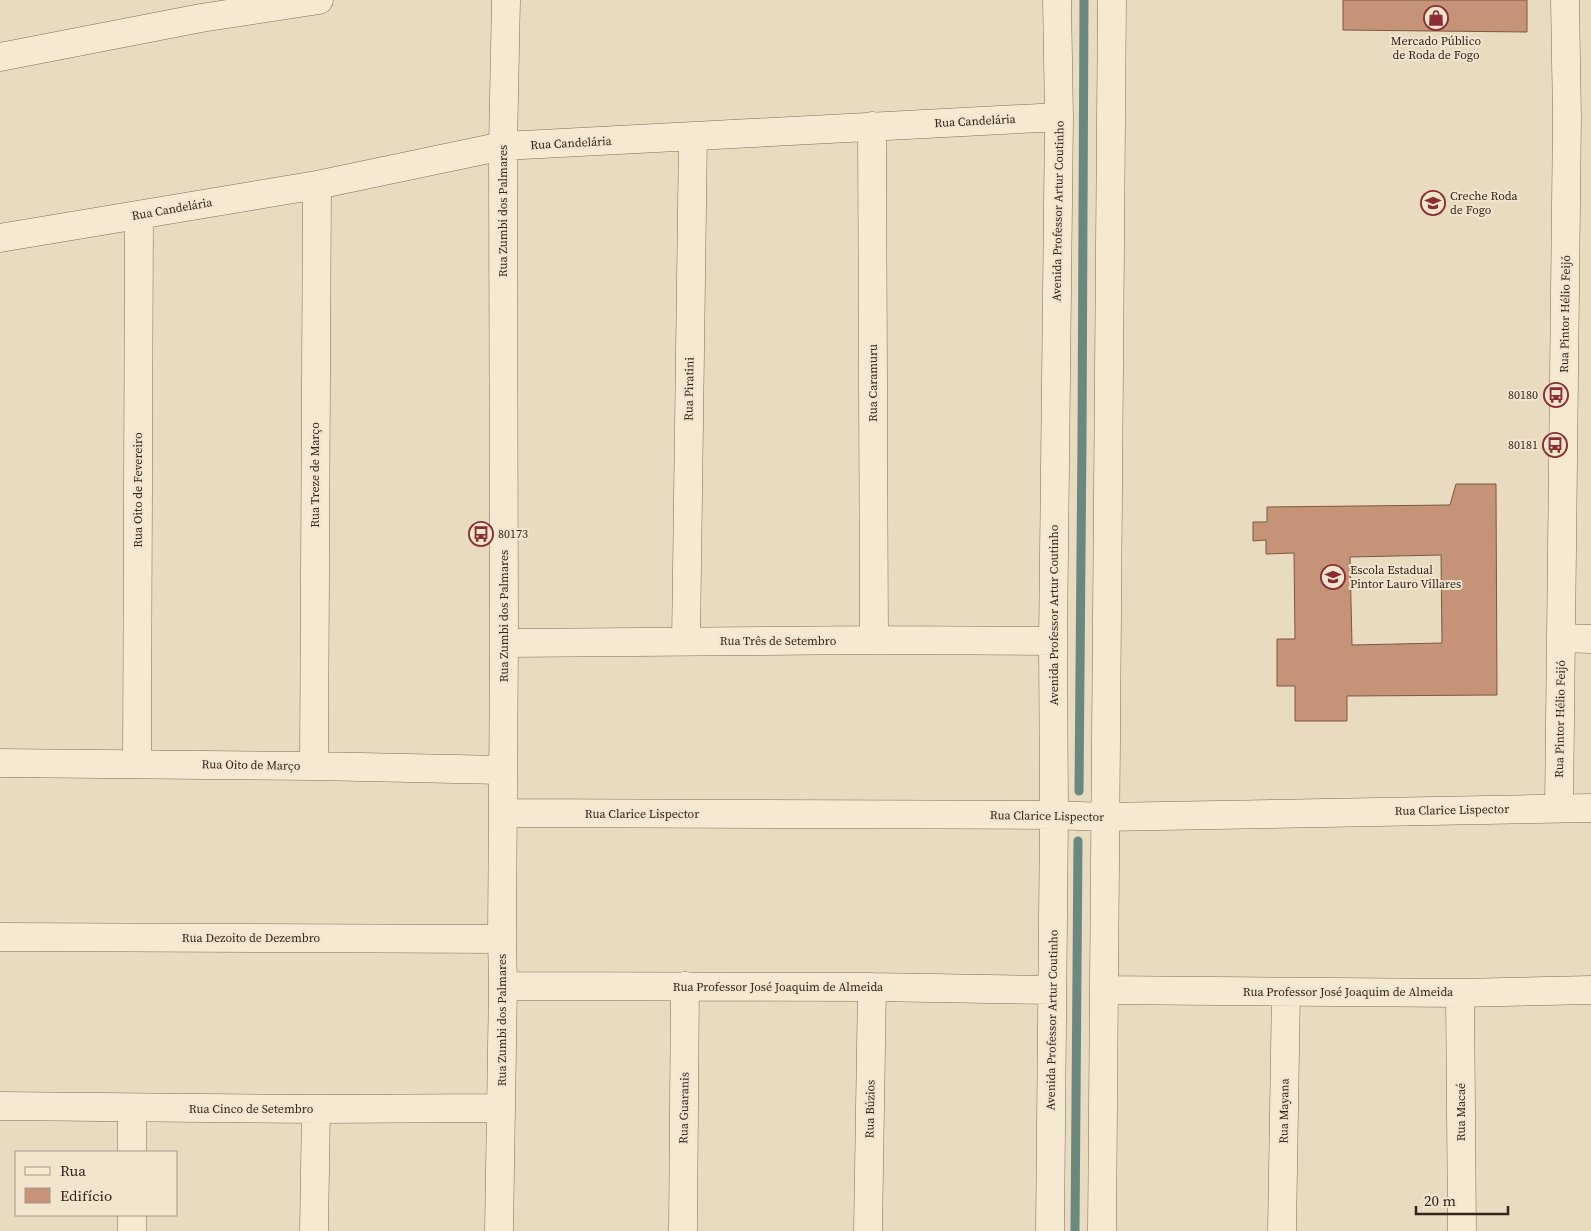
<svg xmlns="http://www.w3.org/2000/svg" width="1591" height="1231" viewBox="0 0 1591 1231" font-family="'Source Serif 4',serif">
<rect width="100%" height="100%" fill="#e9dbbf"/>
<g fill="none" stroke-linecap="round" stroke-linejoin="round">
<!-- stream -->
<path stroke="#6a887f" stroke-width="9" d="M1079,791L1082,438L1084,0
M1075,1231L1078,841"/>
</g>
<!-- building -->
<path fill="#c59478" stroke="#7e5641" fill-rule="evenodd" d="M1343,0H1527V32L1343,30Z
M1456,484H1496L1497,695L1347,696V721H1295V686H1277V639H1295L1294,553L1266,554V540L1253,541V522H1267V507L1450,505ZM1441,555L1442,643L1352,645L1350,557Z"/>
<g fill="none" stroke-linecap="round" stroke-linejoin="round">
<defs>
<path id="minor" d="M872,126L874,640
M0,238L317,185L503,146L1059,117
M1561,638L1591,639
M686,641L693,136
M504,643L874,640L1053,641
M0,763L314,766L502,770
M137,764L139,215
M314,766L317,185
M1559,808L1567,118L1565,0
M503,813L1054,815L1105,817L1591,808
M0,937L502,939
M503,986L872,987L1052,990
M1104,990L1460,993L1591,990
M1460,993L1462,1231
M0,1106L316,1109L501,1108
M132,1152V1108
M132,1231V1215
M314,1231L316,1109
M499,1231L503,986L502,939L504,643L503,146L506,0
M683,1231L685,986
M868,1231L872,987
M1050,1231L1054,815L1053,641L1059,117L1057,0
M1102,1231L1112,0
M1282,1231L1286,992"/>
<path id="tertiary" d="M0,57L201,18L319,0"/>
</defs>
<!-- minor casing -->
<use href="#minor" stroke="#816c59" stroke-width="29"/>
<!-- tertiary casing -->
<use href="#tertiary" stroke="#816c59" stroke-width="29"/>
<!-- minor -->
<use href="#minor" stroke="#f5e9d2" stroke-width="28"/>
<!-- tertiary -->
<use href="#tertiary" stroke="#f5e9d2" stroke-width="28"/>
</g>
<!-- icons -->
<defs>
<symbol id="shop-ring" viewBox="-11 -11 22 22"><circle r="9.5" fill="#f2e5ce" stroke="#8a2e34" stroke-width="1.5"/><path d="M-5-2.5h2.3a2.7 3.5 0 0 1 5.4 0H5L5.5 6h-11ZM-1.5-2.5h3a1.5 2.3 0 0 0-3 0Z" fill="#8a2e34"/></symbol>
<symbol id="school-ring" viewBox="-11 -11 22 22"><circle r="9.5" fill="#f2e5ce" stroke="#8a2e34" stroke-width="1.5"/><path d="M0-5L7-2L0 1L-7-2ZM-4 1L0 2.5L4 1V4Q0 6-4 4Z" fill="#8a2e34"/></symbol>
<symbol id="bus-ring" viewBox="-11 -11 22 22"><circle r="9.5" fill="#f2e5ce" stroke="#8a2e34" stroke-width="1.5"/><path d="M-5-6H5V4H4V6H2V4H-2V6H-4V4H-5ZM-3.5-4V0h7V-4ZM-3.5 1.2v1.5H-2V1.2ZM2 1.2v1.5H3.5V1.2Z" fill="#8a2e34"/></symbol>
</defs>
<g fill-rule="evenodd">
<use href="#shop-ring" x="1422" y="4" width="28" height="28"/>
<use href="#school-ring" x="1419" y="189" width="28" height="28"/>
<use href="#bus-ring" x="1542" y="381" width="28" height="28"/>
<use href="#bus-ring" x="1541" y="431" width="28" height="28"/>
<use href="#bus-ring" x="467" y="520" width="28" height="28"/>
<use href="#school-ring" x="1319" y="563" width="28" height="28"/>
</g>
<g text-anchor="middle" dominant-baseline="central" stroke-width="4" stroke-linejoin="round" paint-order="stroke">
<!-- poi labels -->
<g font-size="12" fill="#31251c" stroke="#f2e5ce" text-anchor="start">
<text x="1436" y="41" text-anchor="middle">Mercado Público<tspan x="1436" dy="14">de Roda de Fogo</tspan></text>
<text x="1450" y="196">Creche Roda<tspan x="1450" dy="14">de Fogo</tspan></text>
<text x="1538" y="395" text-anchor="end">80180</text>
<text x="1538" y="445" text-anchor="end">80181</text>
<text x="498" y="534">80173</text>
<text x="1350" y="570">Escola Estadual<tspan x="1350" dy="14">Pintor Lauro Villares</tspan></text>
</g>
<!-- street labels -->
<g font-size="12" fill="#31251c" stroke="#f2e5ce">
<text transform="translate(975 121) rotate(-3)">Rua Candelária</text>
<text transform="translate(571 143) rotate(-3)">Rua Candelária</text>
<text transform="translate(172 209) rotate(-10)">Rua Candelária</text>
<text transform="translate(503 211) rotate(-90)">Rua Zumbi dos Palmares</text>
<text transform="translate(1058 211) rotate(-89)">Avenida Professor Artur Coutinho</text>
<text transform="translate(1565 314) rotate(-89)">Rua Pintor Hélio Feijó</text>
<text transform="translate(873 383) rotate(-90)">Rua Caramuru</text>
<text transform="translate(689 389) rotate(-89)">Rua Piratini</text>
<text transform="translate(315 475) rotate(-90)">Rua Treze de Março</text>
<text transform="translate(138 490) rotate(-90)">Rua Oito de Fevereiro</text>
<text transform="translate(1054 615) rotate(-90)">Avenida Professor Artur Coutinho</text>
<text transform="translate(504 616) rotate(-90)">Rua Zumbi dos Palmares</text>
<text x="778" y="641">Rua Três de Setembro</text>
<text transform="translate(1560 719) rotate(-89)">Rua Pintor Hélio Feijó</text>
<text transform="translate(251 765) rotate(1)">Rua Oito de Março</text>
<text transform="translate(1452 810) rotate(-1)">Rua Clarice Lispector</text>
<text x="642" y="814">Rua Clarice Lispector</text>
<text transform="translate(1047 816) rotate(1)">Rua Clarice Lispector</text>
<text x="251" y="938">Rua Dezoito de Dezembro</text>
<text x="778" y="987">Rua Professor José Joaquim de Almeida</text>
<text x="1348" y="992">Rua Professor José Joaquim de Almeida</text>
<text transform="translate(502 1020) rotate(-90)">Rua Zumbi dos Palmares</text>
<text transform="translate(1052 1020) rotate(-89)">Avenida Professor Artur Coutinho</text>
<text transform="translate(684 1108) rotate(-89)">Rua Guaranis</text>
<text x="251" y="1109">Rua Cinco de Setembro</text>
<text transform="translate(870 1109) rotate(-89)">Rua Búzios</text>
<text transform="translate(1284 1111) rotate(-89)">Rua Mayana</text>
<text transform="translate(1461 1112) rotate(-90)">Rua Macaé</text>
</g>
</g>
<!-- legend -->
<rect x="15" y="1151" width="162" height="65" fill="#f2e5ce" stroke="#a59887"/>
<rect x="25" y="1167" width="25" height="8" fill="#f5e9d2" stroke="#a59887"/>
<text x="60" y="1176" font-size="15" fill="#31251c">Rua</text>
<rect x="25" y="1188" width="25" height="15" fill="#c59478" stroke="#a59887"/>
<text x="60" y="1201" font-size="15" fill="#31251c">Edifício</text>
<!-- scale -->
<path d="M1416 1206v8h92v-8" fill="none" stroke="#31251c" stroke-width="2.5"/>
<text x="1424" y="1206" font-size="15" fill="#31251c" stroke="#f2e5ce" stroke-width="4" paint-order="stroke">20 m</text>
</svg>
